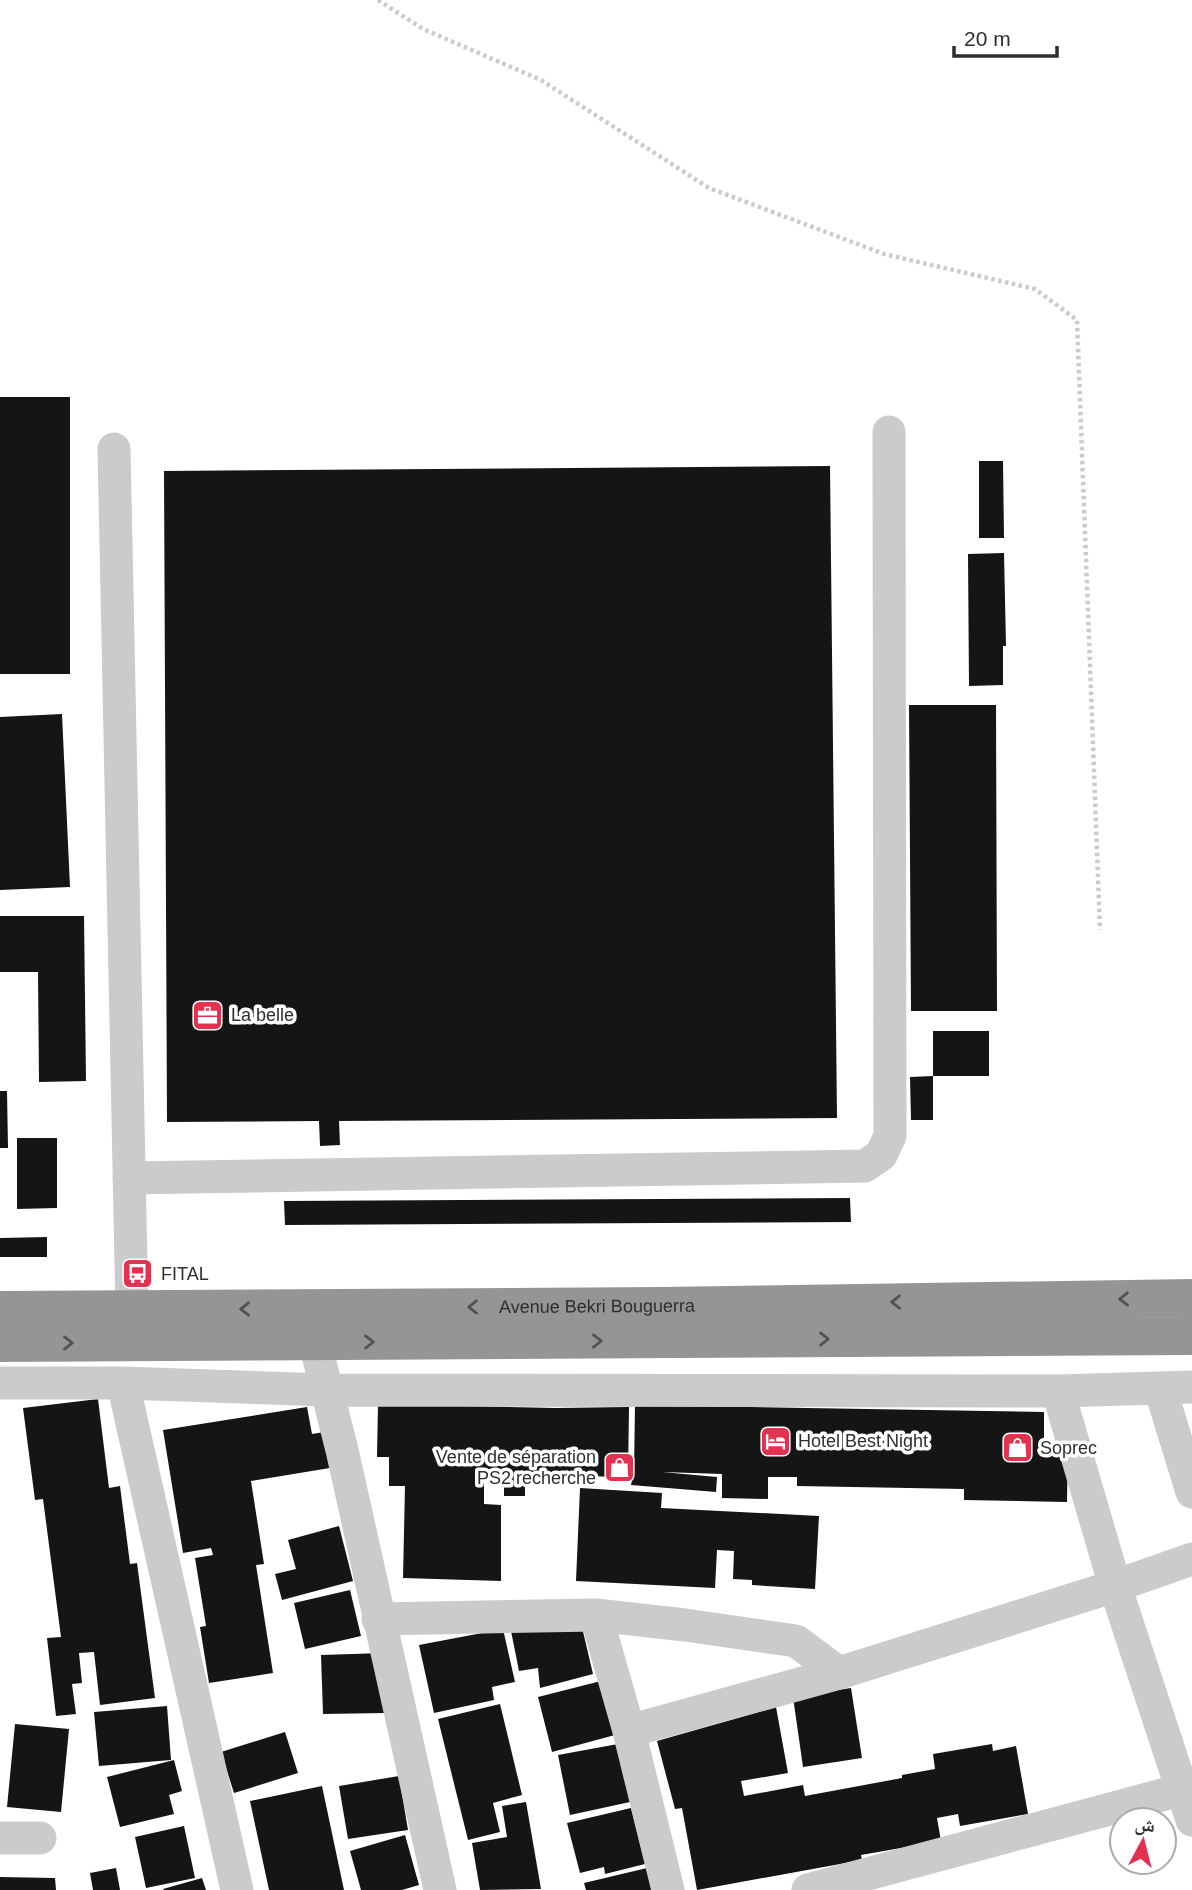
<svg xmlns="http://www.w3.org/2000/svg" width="1192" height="1890" viewBox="0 0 1192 1890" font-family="Arial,'Noto Naskh Arabic',sans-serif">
<rect width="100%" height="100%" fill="#fff"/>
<!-- building -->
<path fill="#151515" d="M0,397H70V674H0Z
M979,461H1003L1004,538H979Z
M830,466L837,1118L339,1121L340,1145L320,1146L319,1121L167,1122L164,471Z
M1004,553L1006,646H1003V685L969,686L968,554Z
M909,705H996L997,1011H911Z
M62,714L70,887L0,890V717Z
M0,916H84L86,1081L39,1082L38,972H0Z
M933,1031H989V1076H933Z
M933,1076V1120H911L910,1077Z
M0,1091H7L8,1148H0Z
M17,1138H57V1208L17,1209Z
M850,1198L851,1222L285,1225L284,1201Z
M47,1237V1257H0V1238Z
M98,1399L109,1488L120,1486L130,1564L137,1563L155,1698L100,1705L94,1652L79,1653L82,1683L72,1684L76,1714L56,1716L47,1638L61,1637L43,1499L35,1500L23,1408Z
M378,1404L556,1408L629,1407L628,1477L525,1475V1496H504V1476L518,1475L484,1474V1504L501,1505V1581L403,1578L405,1486H389V1457H377Z
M635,1405L1044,1412V1442H1068L1067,1502L964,1500V1489L797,1486V1477H768V1499L722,1498V1474L662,1472L717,1477L716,1492L631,1485L634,1471Z
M307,1407L312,1434L330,1431L336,1467L251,1481L264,1564L256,1565L273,1673L209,1683L200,1627L206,1626L195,1558L213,1555L211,1548L183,1553L163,1430Z
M580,1488L662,1493L661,1508L819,1516L815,1589L752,1585V1580L733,1579L734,1551L717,1550L715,1588L576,1581Z
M339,1526L353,1581L282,1600L275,1574L296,1569L288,1540Z
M350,1590L361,1636L305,1649L294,1603Z
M581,1623L593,1674L540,1688L538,1668L519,1671L511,1631Z
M503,1629L515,1682L492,1687L494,1700L434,1713L419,1645Z
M383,1653L385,1713L323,1714L321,1655Z
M601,1681L615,1735L552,1752L538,1697Z
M851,1688L862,1758L803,1767L793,1697Z
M500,1704L522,1795L493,1803L500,1832L468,1840L438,1719Z
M167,1706L171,1760L99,1766L94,1712Z
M776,1707L788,1773L741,1781L744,1796L803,1785L805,1796L902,1778V1775L935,1769L933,1754L992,1744L993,1751L1016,1746L1028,1814L960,1826L958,1814L937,1818L941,1841L861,1855L862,1860L697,1890L682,1808L675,1809L657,1741Z
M15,1724L69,1729L61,1812L7,1807Z
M285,1732L298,1773L234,1793L221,1752Z
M618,1744L630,1802L570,1815L558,1755Z
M174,1760L182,1791L169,1795L174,1814L120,1827L107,1777Z
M399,1776L408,1830L348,1839L339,1786Z
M322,1786L344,1890H269L250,1801Z
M526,1802L541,1889L480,1890L472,1843L507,1837L502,1806Z
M631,1808L645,1864L605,1874L604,1867L580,1873L567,1823Z
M184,1826L195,1878L146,1888L135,1837Z
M405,1835L419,1885L402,1890H361L350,1851Z
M116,1868L120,1890H93L90,1873Z
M647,1868L653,1890H586L584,1883Z
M0,1877L55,1878L56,1890H0Z
M202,1878L206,1890H164L163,1889Z"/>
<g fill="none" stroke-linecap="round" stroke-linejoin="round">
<!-- path -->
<path stroke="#cbcbcb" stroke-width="4.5" stroke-dasharray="3.5 3.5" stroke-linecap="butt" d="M378,0L423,29L541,80L709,188L884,254L1035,289L1077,320L1100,930"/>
<!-- minor -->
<path stroke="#cbcbcb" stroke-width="33" d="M114,449L132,1311
M129,1178L865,1166L881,1155L890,1136L889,432
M315,1343L342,1450L440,1890
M0,1383H123L326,1390L1058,1391L1192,1387
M123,1383L237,1890
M1160,1388L1192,1492
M1058,1391L1115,1586L1192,1820
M596,1615L629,1731L668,1890
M378,1619L596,1615L685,1625L796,1641L839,1673L1115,1586L1192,1559
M629,1731L839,1673
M0,1838H40
M808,1890L1192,1787"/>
<!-- highway -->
<g stroke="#959595" stroke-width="38">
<path id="s1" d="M0,1310L661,1306L1192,1298"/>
<path d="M0,1343L1192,1336"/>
</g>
</g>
<!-- one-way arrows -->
<defs><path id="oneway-chevron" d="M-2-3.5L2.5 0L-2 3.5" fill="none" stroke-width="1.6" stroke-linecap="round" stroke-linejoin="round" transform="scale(1.75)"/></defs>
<g stroke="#525252">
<use href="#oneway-chevron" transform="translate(1124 1299) rotate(179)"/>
<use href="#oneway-chevron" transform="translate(896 1302) rotate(179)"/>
<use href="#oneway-chevron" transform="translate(473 1307) rotate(179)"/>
<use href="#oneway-chevron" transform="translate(245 1309) rotate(179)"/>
<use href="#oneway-chevron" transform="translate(824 1339)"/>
<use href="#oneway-chevron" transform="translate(597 1341)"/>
<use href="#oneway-chevron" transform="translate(369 1342)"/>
<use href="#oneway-chevron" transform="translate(68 1343)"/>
</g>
<!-- icons -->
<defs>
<symbol id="office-square" viewBox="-11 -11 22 22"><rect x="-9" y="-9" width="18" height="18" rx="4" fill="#e33250" stroke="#fff"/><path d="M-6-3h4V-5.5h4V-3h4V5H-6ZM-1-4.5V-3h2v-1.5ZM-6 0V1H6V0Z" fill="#fff"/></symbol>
<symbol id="bus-square" viewBox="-11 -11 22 22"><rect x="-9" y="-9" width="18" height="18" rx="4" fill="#e33250" stroke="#fff"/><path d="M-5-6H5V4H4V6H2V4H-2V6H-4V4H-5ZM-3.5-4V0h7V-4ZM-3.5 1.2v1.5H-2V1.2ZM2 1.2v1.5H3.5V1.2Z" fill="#fff"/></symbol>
<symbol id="hotel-square" viewBox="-11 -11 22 22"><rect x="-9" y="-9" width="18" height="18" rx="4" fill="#e33250" stroke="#fff"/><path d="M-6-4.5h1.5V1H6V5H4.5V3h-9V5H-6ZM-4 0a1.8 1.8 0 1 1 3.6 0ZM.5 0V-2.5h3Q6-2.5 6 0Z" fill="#fff"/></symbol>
<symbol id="shop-square" viewBox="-11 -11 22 22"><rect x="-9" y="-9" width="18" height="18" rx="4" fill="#e33250" stroke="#fff"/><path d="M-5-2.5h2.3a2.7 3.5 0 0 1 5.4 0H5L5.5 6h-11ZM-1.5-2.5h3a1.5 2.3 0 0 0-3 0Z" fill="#fff"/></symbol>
</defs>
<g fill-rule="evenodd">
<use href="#office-square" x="190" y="998" width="35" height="35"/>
<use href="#bus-square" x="120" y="1256" width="35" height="35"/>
<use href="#hotel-square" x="758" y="1424" width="35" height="35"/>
<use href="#shop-square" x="1000" y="1430" width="35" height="35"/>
<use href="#shop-square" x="602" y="1450" width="35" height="35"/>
</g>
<g text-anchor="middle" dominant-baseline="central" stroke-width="7" stroke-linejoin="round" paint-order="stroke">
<!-- poi labels -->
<g font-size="18" fill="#2e2e2e" stroke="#fff" text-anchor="start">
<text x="231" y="1015">La belle</text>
<text x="161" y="1274">FITAL</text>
<text x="798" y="1441">Hotel Best Night</text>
<text x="1040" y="1448">Soprec</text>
<text x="596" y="1457" text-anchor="end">Vente de séparation<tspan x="596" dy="21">PS2 recherche</tspan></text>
</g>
<!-- street labels -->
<g font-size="18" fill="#2e2e2e" stroke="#fff">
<text stroke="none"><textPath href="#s1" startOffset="597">Avenue Bekri Bouguerra</textPath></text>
</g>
</g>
<!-- north arrow -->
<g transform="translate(1143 1841) rotate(7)"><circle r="33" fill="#ffffff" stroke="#ababab" stroke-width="2"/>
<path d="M0-5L12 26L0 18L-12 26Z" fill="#e33250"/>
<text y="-10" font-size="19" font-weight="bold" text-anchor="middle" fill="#2e2e2e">ش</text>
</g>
<!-- scale -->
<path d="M954 46v10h103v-10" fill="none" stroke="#2e2e2e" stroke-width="3.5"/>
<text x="964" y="46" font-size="21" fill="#2e2e2e" stroke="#ffffff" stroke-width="5" paint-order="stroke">20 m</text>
</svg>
